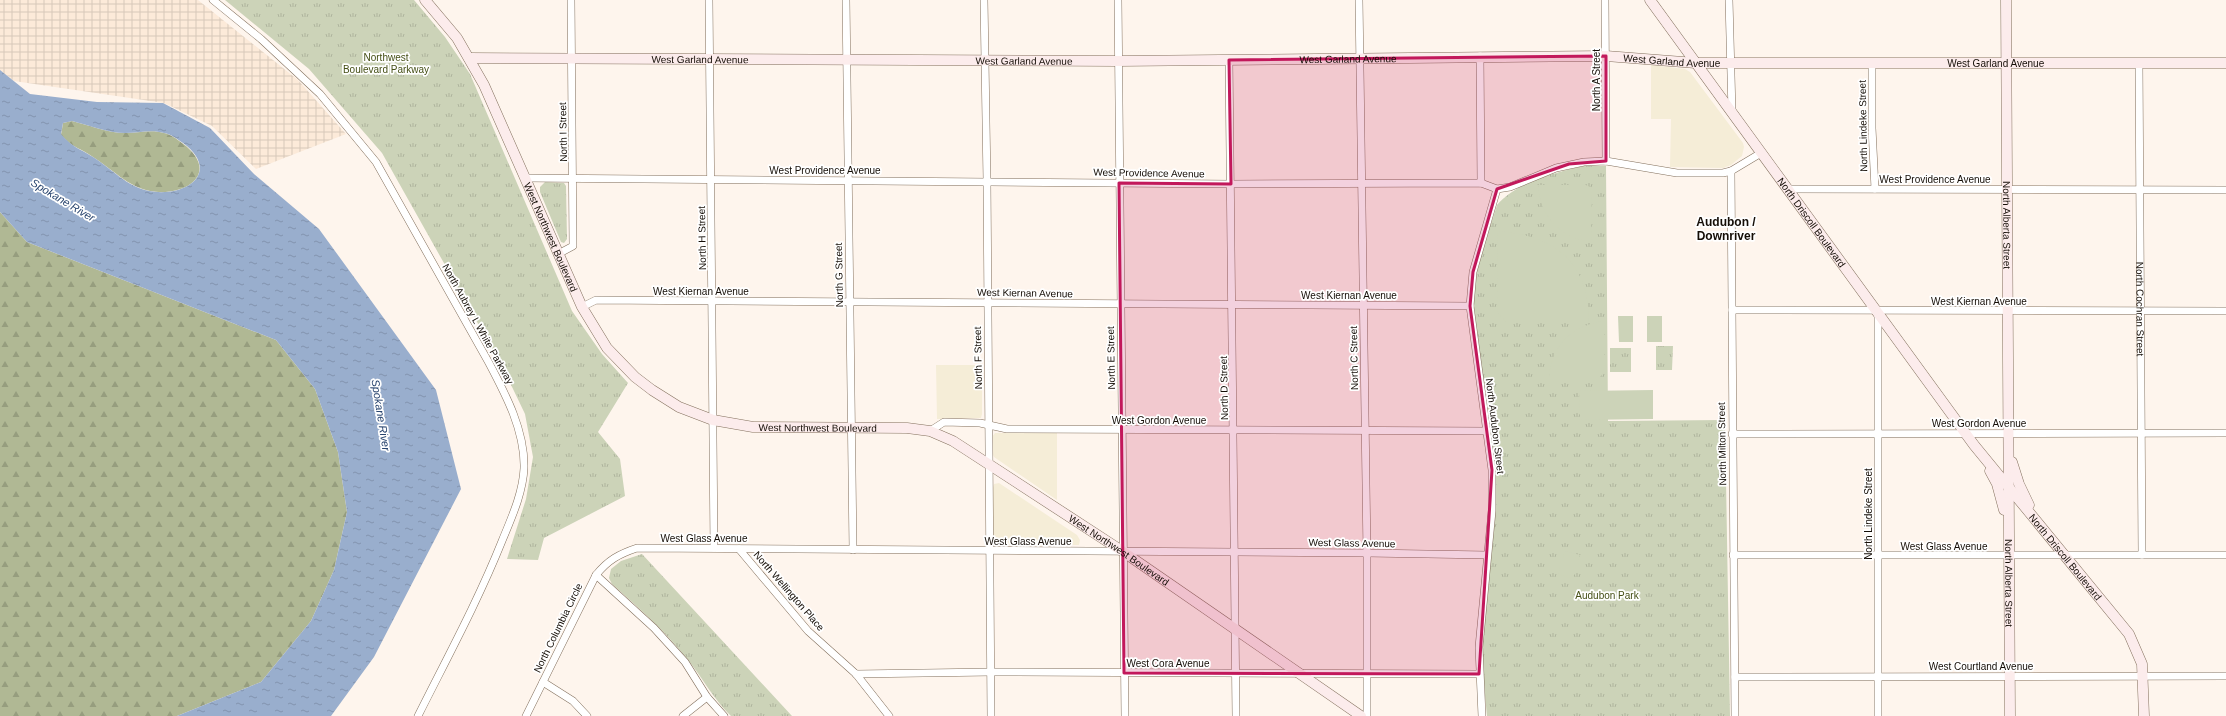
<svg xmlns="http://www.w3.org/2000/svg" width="2226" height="716" viewBox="0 0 2226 716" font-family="Arial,sans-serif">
<defs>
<pattern id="industrial-grid" width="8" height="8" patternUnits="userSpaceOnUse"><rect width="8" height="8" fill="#fcead9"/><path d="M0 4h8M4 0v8" fill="none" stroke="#d7c8b9"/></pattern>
<pattern id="grass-tufts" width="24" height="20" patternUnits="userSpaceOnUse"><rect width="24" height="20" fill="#ccd3b8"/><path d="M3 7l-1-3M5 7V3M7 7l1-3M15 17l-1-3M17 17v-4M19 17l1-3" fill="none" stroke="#aeb49d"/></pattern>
<pattern id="forest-firs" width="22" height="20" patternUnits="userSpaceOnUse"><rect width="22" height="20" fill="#b0b894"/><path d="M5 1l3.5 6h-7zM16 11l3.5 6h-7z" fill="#969d7e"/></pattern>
<pattern id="water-ripples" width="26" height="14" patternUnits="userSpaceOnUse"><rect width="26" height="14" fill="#99aecd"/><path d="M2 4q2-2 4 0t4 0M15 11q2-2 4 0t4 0" fill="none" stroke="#8394af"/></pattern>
</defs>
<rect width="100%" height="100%" fill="#fef5ed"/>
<!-- commercial -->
<path fill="#f5edd7" d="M1651,65L1685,69L1690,72L1743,143L1744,147L1742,156L1731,165L1723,168L1670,167L1671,119H1651Z
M936,365H982V414L981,418L937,419Z
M995,433H1057V500L994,457L992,453V437Z
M999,483L1077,535L1080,540L1079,545H995L993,542L992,491L994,484Z"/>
<!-- industrial -->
<path fill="url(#industrial-grid)" d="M0,0H198L298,80L346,134L256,169L212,126L164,103L14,81L0,70Z"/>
<!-- grass -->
<path fill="url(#grass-tufts)" d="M225,0H414L445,37L470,74L572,311L602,354L628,383L598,432L620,459L625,496L544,538L538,560L507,559L526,499L533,457L525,414L503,368L382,153L309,69Z
M1584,166H1606L1608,421L1725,420L1730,716H1487C1484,686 1481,656 1483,626C1487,579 1496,534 1495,487C1494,437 1482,388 1477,337C1475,322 1473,305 1474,289C1476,261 1489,232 1497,205C1517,182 1556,172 1584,166Z
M545,182L564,183L566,186L567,239L564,243L561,242L540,192V187Z
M1656,346H1673L1672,370H1656Z
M1610,348H1631V372H1610Z
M642,554L792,716H731C713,699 703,678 688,660C665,631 639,608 612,584L609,578L611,569L621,561Z"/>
<!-- forest -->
<path fill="url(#forest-firs)" d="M72,121C88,125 108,133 125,133C138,133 151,129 164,133C170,134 177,139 182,143C222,172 186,198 150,191C128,187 111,168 93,157C79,147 74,149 61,135L63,123Z
M0,212L27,242L276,340L315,389L338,452L347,512L334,570L311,621L261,682L177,716H0Z"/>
<!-- pitch -->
<path fill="#ccd3b8" d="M1538,185H1586L1592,188L1591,242C1560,237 1540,217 1538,185Z
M1497,231C1555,235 1589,262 1589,322H1506L1498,313Z
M1618,316H1633V342H1619Z
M1647,316H1662V342H1647Z
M1604,321V372L1600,377H1549C1552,345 1572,325 1604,321Z
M1653,390V419L1580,420L1579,391Z
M1565,551L1580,555L1573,579L1558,574Z"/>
<!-- water -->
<path fill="url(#water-ripples)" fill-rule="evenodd" d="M0,70L30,94L97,102L163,103L210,128L254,174L319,229L436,390L461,489L374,657L331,716H177L261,682L311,621L334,570L347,512L338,452L315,389L276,340L27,242L0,212ZM72,121C88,125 108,133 125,133C139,133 151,129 164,133C171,134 177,139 183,143C222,172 186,198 149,191C127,187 111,168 93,157C79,148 73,148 61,134L63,123Z"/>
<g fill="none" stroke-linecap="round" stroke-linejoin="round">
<defs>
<g id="street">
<path d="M213,0L261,39L320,94L376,162L489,363C506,395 525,431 524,468C523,493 511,519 502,541C478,601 447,658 418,716"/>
<path d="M709,0L714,548"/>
<path d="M846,0L853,550"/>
<path d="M984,0L987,181L991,716"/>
<path d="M1118,0L1125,716"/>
<path d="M1359,0L1367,553V716"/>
<path d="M1605,0L1606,161"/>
<path d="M1729,0L1732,112"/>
<path d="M1480,56L1481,183"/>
<path d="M1229,60L1236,716"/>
<path d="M1872,62V128L1875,189"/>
<path id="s1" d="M2139,62L2142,555"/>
<path d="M1731,171L1735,716"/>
<path d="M525,178L1231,184L1481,183L1497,189L1510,187L1556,168L1584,162L1606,161L1677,173H1723L1731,171L1761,153"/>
<path d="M1787,189L2226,190"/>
<path d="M558,254L573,246L571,0"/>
<path d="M582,307L596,300L1470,306"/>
<path d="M1732,310L2226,311"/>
<path d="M1878,312V716"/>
<path d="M930,431L944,422L980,423L1007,429L1487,431"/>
<path d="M1732,434L2226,433"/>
<path d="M739,549L808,631L856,674L889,716"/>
<path d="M1733,555H2226"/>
<path d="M596,575L654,628L685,662L707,697L724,716"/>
<path d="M856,674L991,672L1479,674"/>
<path d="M1735,677L2226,676"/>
<path d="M543,682L573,701L587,716"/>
<path d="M526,716L596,575C608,560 619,554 637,548L1367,553L1487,555"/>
<path d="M683,716L707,697"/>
<path d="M1482,716L1479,647L1492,511V470L1470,306L1473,272L1497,189"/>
</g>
<g id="secondary">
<path id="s2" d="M425,0L457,38L484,85L582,307L607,348L635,377L652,390L679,407L713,420L753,427L907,428L930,431L953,441L1122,551L1361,716"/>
<path id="s3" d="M1650,0L1974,445L2129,634L2142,664L2144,716"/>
<path id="s4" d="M2006,0L2010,716"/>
<path id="s5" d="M469,58L1118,61L1606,56L1696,63H2226"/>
<path d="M2012,462L2019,484L2029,505"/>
<path d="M1990,471L1997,484L2004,510"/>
</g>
</defs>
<!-- street casing -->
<use href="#street" stroke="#83705d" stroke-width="8"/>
<!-- secondary casing -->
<use href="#secondary" stroke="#83705d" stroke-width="11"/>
<!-- street -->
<use href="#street" stroke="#fff" stroke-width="7"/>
<!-- secondary -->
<use href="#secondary" stroke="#fcecec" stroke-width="10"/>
</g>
<!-- marked area -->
<path fill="#c2185b" fill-opacity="0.2" stroke="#c2185b" stroke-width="3" stroke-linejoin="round" d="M1606,56V161L1569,164L1497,189L1473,272L1470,306L1492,470L1479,674L1124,673L1119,183L1231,184L1229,60Z"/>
<g text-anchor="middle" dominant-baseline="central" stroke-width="3.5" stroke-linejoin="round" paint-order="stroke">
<!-- park labels -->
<g font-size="10" fill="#454f16" stroke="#fff">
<text x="386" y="57">Northwest<tspan x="386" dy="12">Boulevard Parkway</tspan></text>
<text x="1607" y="595">Audubon Park</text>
</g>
<!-- street labels -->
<g font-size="10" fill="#140d06" stroke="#fff">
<text stroke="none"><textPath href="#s5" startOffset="879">West Garland Avenue</textPath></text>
<text stroke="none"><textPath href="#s5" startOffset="231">West Garland Avenue</textPath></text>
<text stroke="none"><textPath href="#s5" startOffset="555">West Garland Avenue</textPath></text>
<text stroke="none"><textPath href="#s5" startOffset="1203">West Garland Avenue</textPath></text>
<text stroke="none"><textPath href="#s5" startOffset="1527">West Garland Avenue</textPath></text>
<text transform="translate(1596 80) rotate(-90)">North A Street</text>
<text transform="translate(1863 126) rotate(-91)">North Lindeke Street</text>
<text transform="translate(563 132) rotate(-91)">North I Street</text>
<text x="825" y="170">West Providence Avenue</text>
<text transform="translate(1149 173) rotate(1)">West Providence Avenue</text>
<text x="1935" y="179">West Providence Avenue</text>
<text stroke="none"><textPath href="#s3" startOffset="275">North Driscoll Boulevard</textPath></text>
<text stroke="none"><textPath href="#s4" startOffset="225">North Alberta Street</textPath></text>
<text stroke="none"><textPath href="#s2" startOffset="270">West Northwest Boulevard</textPath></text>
<text transform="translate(702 238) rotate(-91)">North H Street</text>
<text transform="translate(839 275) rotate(-91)">North G Street</text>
<text x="701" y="291">West Kiernan Avenue</text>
<text transform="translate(1025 293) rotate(1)">West Kiernan Avenue</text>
<text x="1349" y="295">West Kiernan Avenue</text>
<text x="1979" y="301">West Kiernan Avenue</text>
<text stroke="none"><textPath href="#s1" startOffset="247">North Cochran Street</textPath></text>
<text transform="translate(478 324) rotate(61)">North Aubrey L White Parkway</text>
<text transform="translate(978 358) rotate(-91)">North F Street</text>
<text transform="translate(1111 358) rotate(-91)">North E Street</text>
<text transform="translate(1354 358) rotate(-91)">North C Street</text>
<text transform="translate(1224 388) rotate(-91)">North D Street</text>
<text x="1159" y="420">West Gordon Avenue</text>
<text x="1979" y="423">West Gordon Avenue</text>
<text transform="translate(1495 426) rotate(83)">North Audubon Street</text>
<text stroke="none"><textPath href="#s2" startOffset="630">West Northwest Boulevard</textPath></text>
<text transform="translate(1722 444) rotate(-91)">North Milton Street</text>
<text transform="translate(1868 514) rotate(-90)">North Lindeke Street</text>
<text x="704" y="538">West Glass Avenue</text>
<text x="1028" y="541">West Glass Avenue</text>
<text transform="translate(1352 543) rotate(1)">West Glass Avenue</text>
<text x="1944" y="546">West Glass Avenue</text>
<text stroke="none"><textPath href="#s2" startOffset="966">West Northwest Boulevard</textPath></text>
<text stroke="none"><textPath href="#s3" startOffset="695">North Driscoll Boulevard</textPath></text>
<text stroke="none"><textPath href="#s4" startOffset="583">North Alberta Street</textPath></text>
<text transform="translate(789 591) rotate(49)">North Wellington Place</text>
<text transform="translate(558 628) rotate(-64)">North Columbia Circle</text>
<text x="1168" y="663">West Cora Avenue</text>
<text x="1981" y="666">West Courtland Avenue</text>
</g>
<!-- water labels -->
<g font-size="11" font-style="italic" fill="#28446e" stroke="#fff">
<text transform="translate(63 200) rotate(31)">Spokane River</text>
<text transform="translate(381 415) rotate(81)">Spokane River</text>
</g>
<!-- quarter labels -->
<g font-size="12" font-weight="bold" fill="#140d06" stroke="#fff">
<text x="1726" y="222">Audubon /<tspan x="1726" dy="14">Downriver</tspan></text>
</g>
</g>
</svg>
